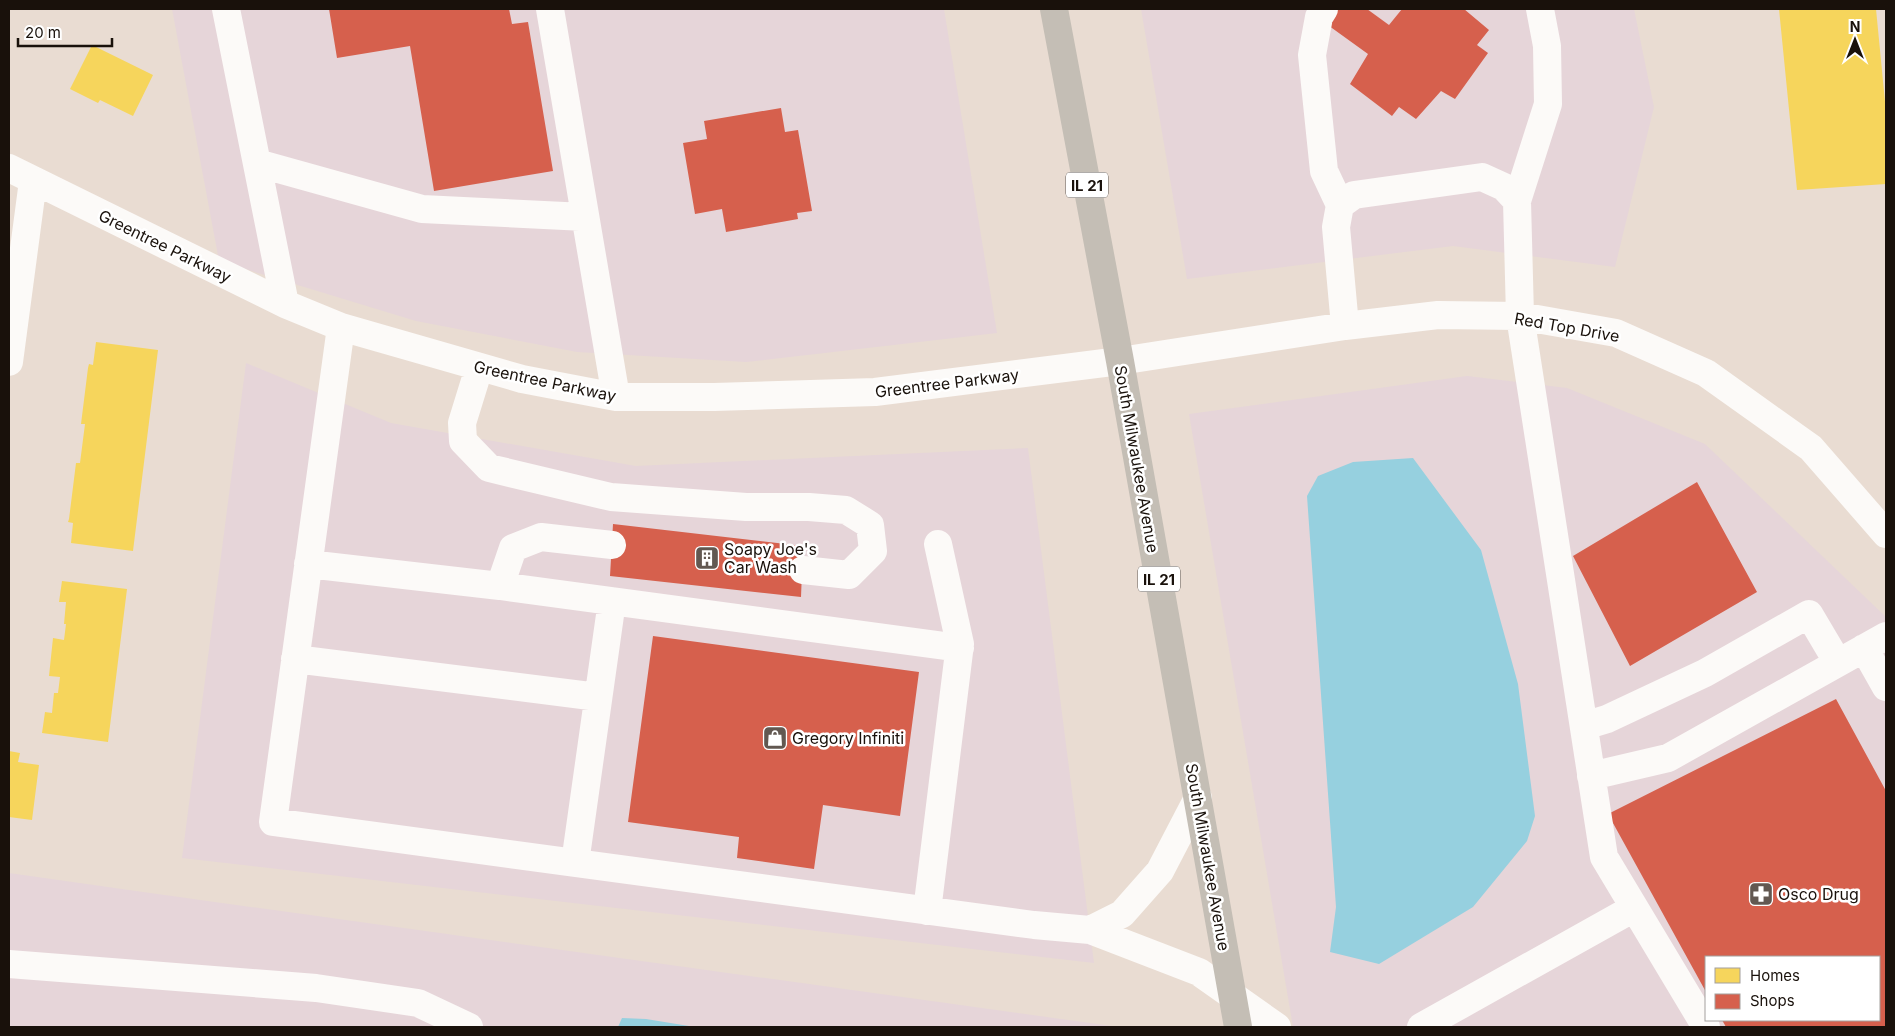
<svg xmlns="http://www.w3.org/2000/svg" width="1895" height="1036" viewBox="0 0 1895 1036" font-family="Inter,sans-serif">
<rect width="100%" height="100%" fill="#e9dcd2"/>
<!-- commercial -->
<path fill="#e6d5d9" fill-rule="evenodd" d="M172,9H944L997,333L746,362L577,352L416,321L219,261Z
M1141,9H1634L1654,107L1615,267L1453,246L1187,279Z
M246,363L391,423L636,466L1028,448L1094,963L182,858Z
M1467,376L1567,388L1705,444L1886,617V1027H1293L1189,414ZM1706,957H1879V1020H1706Z
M9,873L143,892L1119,1027H9Z"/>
<!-- water -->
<path fill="#96d0df" d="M1413,458L1481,550L1518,684L1535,816L1527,841L1473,907L1379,964L1330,952L1336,907L1307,496L1318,476L1353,462Z
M622,1018L646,1019L695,1027H618Z"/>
<!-- homes -->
<path fill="#f6d55c" d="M1779,9H1876L1886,112V184L1797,190Z
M92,45L153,75L133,116L100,100L98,103L70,89Z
M96,342L158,350L133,551L71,543L73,523L68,522L69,519L76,463H80L85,424H81L88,368L89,364L93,365Z
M62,581L127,589L108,742L42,733L45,712L52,713L54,693H58L60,677L49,676L53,638L64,640L66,624H64L66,602H59Z
M9,751L20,753L18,762L39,765L32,820L9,817Z"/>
<!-- shops -->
<path fill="#d6604d" d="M329,9H509L512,24L528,22L553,171L434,191L410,46L337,58Z
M1334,9H1367L1389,25L1402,9H1464L1489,30L1477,45L1488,53L1455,99L1441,91L1416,119L1399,107L1392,116L1350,84L1368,54L1325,23Z
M781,108L785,132L798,130L812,211L797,213L798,219L726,232L722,209L695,214L683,143L707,139L704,121Z
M1697,482L1757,592L1630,666L1573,556Z
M613,524L803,546L801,597L610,576Z
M653,636L919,672L900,816L823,805L814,869L737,858L739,837L628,822Z
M1836,699L1886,791V1027H1726L1722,1020H1879V957H1706V992L1608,814Z"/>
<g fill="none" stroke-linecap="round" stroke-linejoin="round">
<!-- minor -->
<path stroke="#fcfaf8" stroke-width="28" d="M226,9L285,304
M550,9L616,397
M1324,9L1319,17L1312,55L1324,171L1340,205
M257,163L422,209L585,217
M9,168L285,304L341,327L522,379L616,397H714L875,392L1120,361L1345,326L1438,315L1520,316L1616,333L1706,373L1811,448L1886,534
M1517,201L1548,104L1547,46L1540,9
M1345,326L1336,227L1340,205L1354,195L1482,177L1504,187L1517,201L1520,316L1604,857L1706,1027
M341,327L273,822L1034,925L1090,930L1199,972L1277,1027
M9,362L33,181
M479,368L462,423L463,441L489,468L611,497L746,507H809L846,510L870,525L873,551L849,575L803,570
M308,564L500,586L513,548L541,537L612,545
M500,586L960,648
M1864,648L1886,687
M295,659L598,697
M1584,726L1607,719L1705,673L1809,614L1838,663
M1591,776L1668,758L1886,636
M575,863L612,601
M927,911L960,644L938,544
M1090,930L1122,914L1160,871L1198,798
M9,964L316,988L418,1003L469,1027
M1421,1027L1634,908"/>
<!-- major -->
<path stroke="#c4beb5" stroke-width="28" d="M1054,9L1120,361L1238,1027"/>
</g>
<!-- icons -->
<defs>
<symbol id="building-square" viewBox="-11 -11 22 22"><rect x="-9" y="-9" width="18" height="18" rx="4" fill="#625851" stroke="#fff"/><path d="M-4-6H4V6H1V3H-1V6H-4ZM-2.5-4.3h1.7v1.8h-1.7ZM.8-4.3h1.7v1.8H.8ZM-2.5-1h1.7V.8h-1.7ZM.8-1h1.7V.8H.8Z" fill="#fff"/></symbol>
<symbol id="shop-square" viewBox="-11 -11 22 22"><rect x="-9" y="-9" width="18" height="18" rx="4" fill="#625851" stroke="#fff"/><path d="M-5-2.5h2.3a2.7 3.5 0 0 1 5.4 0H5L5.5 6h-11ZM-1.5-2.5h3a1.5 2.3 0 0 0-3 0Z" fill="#fff"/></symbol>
<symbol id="pharmacy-square" viewBox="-11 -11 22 22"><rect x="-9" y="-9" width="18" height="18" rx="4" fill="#625851" stroke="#fff"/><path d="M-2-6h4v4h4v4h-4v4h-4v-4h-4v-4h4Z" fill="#fff"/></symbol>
</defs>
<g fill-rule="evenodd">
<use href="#building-square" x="693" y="544" width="28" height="28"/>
<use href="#shop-square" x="761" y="724" width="28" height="28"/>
<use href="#pharmacy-square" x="1747" y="880" width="28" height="28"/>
</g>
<g text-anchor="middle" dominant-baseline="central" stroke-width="5" stroke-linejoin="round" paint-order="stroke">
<!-- shield labels -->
<g fill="#fff" stroke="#5e5854" stroke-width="1">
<rect x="1066" y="172.5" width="42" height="25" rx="4"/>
<rect x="1138" y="566.5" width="42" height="25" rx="4"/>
</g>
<g font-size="15" font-weight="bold" fill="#19110b">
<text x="1087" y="185">IL 21</text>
<text x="1159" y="579">IL 21</text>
</g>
<!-- street labels -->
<g font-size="16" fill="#19110b" stroke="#fff">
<text transform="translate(165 246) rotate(26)">Greentree Parkway</text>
<text transform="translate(1567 327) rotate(10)">Red Top Drive</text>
<text transform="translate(545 381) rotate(12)">Greentree Parkway</text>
<text transform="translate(947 383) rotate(-7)">Greentree Parkway</text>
<text transform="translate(1137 459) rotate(80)">South Milwaukee Avenue</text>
<text transform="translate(1208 857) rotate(80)">South Milwaukee Avenue</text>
</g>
<!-- poi labels -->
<g font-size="16" fill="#19110b" stroke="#fff" text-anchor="start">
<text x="724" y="549">Soapy Joe's<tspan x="724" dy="18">Car Wash</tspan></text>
<text x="792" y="738">Gregory Infiniti</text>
<text x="1778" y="894">Osco Drug</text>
</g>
</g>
<!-- border -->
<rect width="1895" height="1036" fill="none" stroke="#19110b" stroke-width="20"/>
<!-- legend -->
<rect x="1705" y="956" width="175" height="65" fill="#ffffff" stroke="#a3a09d"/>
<rect x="1715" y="968" width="25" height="15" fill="#f6d55c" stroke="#a3a09d"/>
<text x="1750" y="981" font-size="15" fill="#19110b">Homes</text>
<rect x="1715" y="994" width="25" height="15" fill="#d6604d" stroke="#a3a09d"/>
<text x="1750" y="1006" font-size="15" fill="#19110b">Shops</text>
<!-- north arrow -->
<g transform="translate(1855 40)" stroke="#ffffff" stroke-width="4" paint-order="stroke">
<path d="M0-4L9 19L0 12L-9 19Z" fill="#19110b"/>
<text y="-8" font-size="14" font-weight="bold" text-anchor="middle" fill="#19110b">N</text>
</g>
<!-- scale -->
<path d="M18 38v8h94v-8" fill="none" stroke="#19110b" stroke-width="2.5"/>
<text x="25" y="38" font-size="15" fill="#19110b" stroke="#ffffff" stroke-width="4" paint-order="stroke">20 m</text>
</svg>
